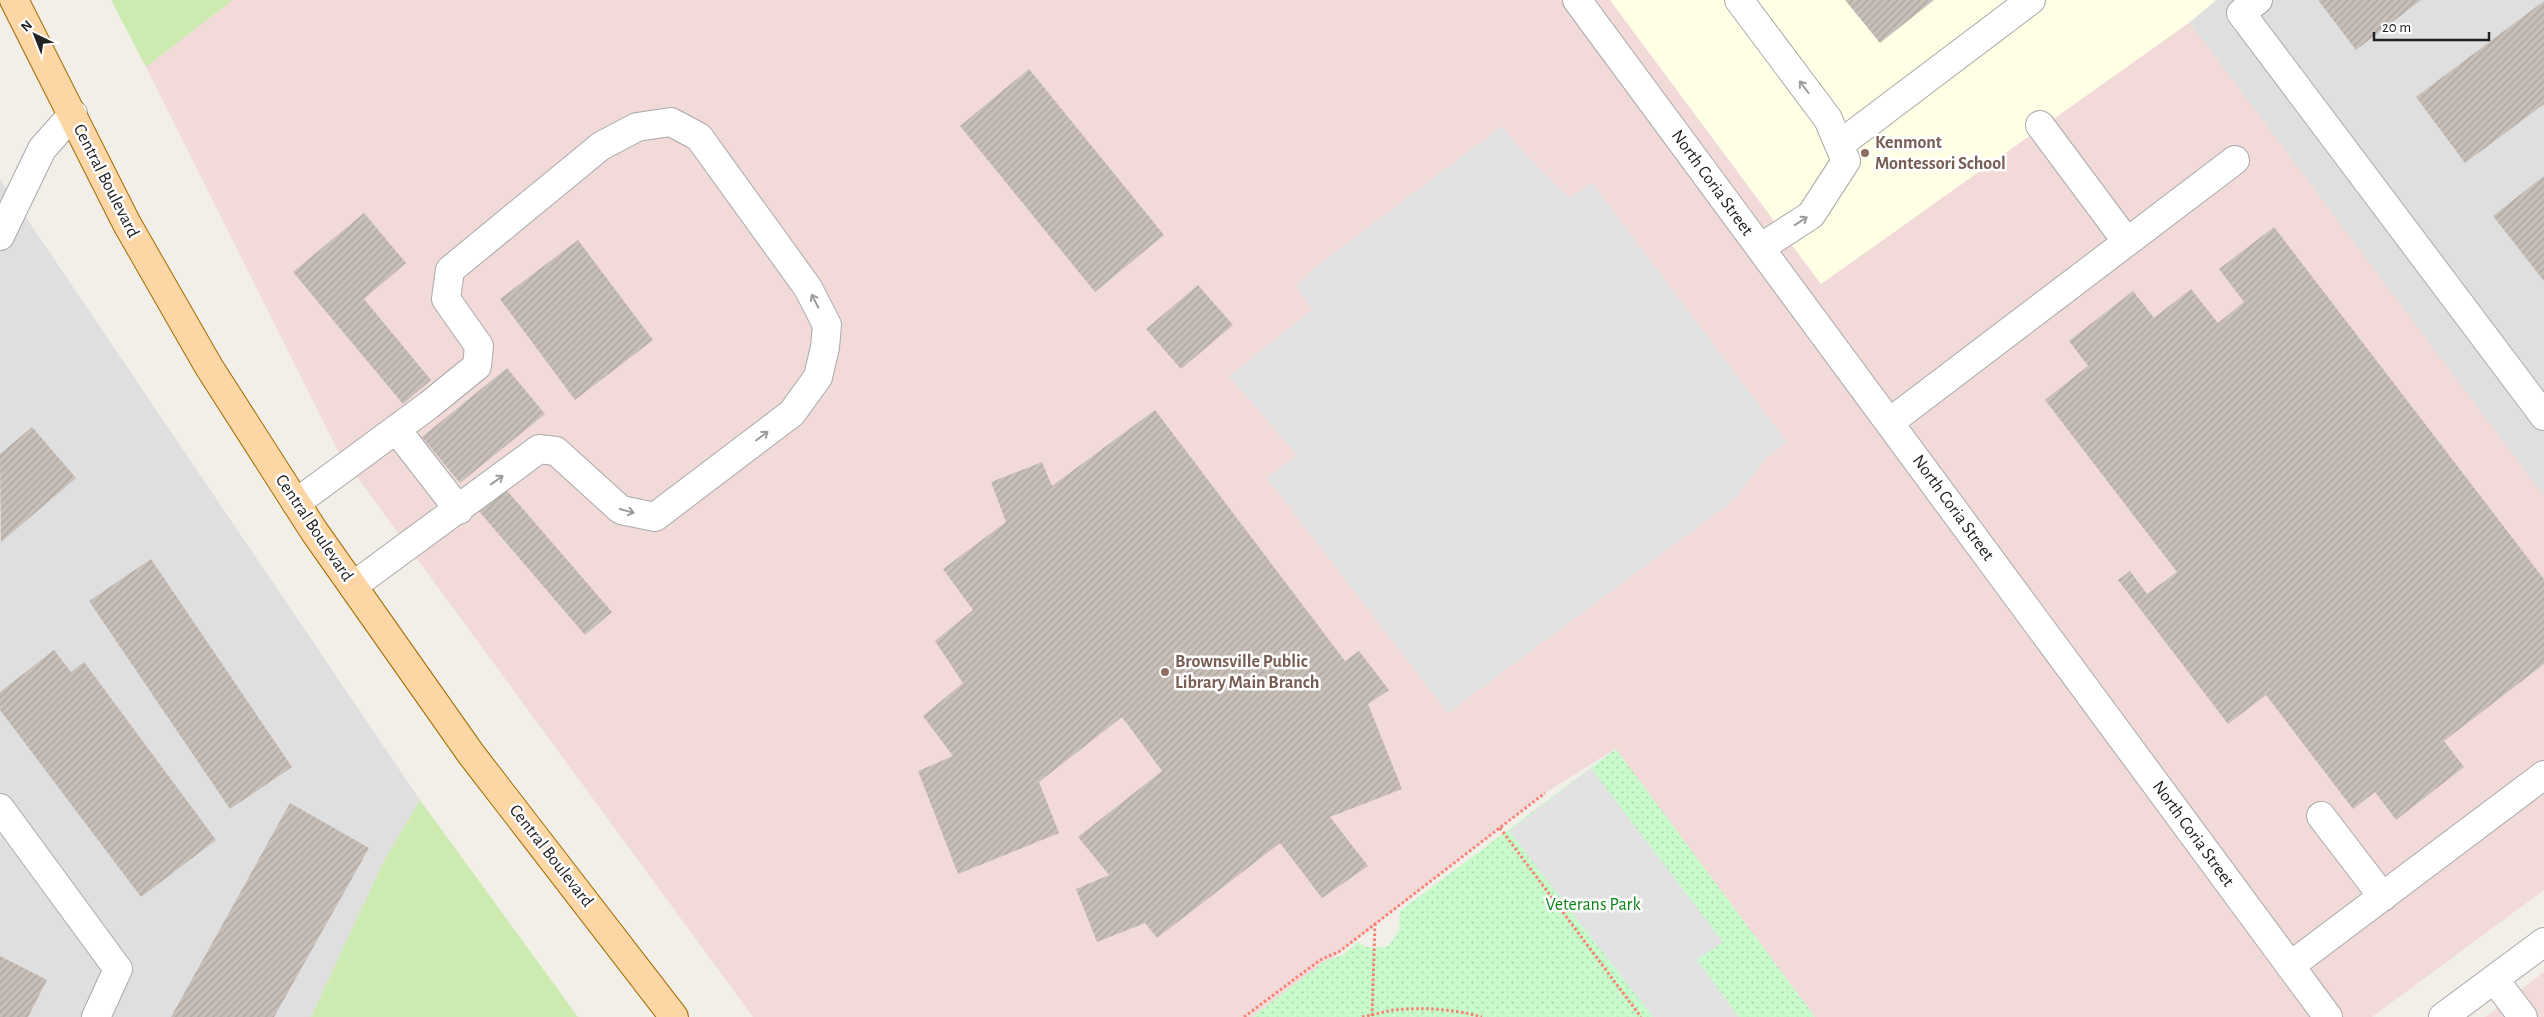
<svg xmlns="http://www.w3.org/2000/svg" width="2544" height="1017" viewBox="0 0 2544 1017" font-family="'Alegreya Sans',sans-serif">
<defs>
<pattern id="park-dots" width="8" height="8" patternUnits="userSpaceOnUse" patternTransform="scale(1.25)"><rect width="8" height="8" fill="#c8facc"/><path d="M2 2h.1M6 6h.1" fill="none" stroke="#acd6af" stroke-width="1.8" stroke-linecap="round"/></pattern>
<pattern id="building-hatch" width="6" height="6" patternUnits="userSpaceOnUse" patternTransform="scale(1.25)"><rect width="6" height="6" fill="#c7bfb8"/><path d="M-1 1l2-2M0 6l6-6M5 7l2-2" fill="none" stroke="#aba49e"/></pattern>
</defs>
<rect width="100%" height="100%" fill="#f2efe9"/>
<!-- residential -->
<path fill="#e0dfdf" d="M2195,0H2544V496L2181,11Z
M0,179L420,800L384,861L311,1017H0Z"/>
<!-- commercial -->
<path fill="#f2dad9" d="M233,0H1610L1821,284L2181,11L2544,496V890L2372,1017H1815L1615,749L1545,793L1257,1017H753L338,451L146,67Z
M2544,972V1017H2485Z"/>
<!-- education -->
<path fill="#ffffe5" d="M1610,0H2216L2190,22L1821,284Z"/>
<!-- grass -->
<path fill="#cdebb0" d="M111,0H233L146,67Z
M420,800L578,1017H311L384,861Z"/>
<!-- park -->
<path fill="url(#park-dots)" d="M1616,749L1815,1017H1252L1325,961L1343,955L1358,942C1367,950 1377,948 1388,946L1399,931L1400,911Z"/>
<!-- parking -->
<path fill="#e2e2e2" d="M1502,126L1523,152L1569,198L1592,183L1787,442L1764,460L1735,499L1448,713L1267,478L1297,455L1229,376L1312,310L1296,285L1322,262Z
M1591,768L1723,942L1697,960L1739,1017H1653L1509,831Z"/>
<!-- building -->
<path fill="url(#building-hatch)" d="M1845,0H1934L1880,43Z
M2318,0H2421L2356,50Z
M2544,1V104L2465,163L2416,97Z
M1029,69L1164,235L1095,292L960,126Z
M2544,176V281L2493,216Z
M364,213L406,263L364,299L431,380L403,404L293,272Z
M2274,227L2544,579V664L2444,741L2464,767L2396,820L2375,792L2353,809L2266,695L2228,724L2118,580L2130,571L2147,594L2177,572L2045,400L2088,366L2069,341L2133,291L2154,318L2191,289L2218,323L2244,302L2219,269Z
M578,240L653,340L575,400L500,299Z
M1198,285L1233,325L1181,369L1146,329Z
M507,368L545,414L460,483L422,437Z
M1155,410L1345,661L1359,651L1389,690L1368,704L1402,789L1330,817L1368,866L1322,898L1280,843L1157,938L1145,923L1097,942L1076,889L1109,875L1078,837L1162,771L1122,717L1039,782L1059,833L958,874L918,771L953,756L923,716L963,683L935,641L973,610L943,569L1006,522L991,482L1042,462L1052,486Z
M32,427L76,478L1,542L0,454Z
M504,487L612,612L585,635L478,510Z
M151,559L292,767L230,809L89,601Z
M54,650L71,672L84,662L216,840L141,897L0,710V692Z
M290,803L369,848L274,1017H171Z
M0,956L47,980L28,1017H0Z"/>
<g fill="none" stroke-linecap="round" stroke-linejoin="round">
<defs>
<path id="minor" d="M1577,0L2328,1017
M1739,0L1828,119L1846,161L1811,215L1760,248
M2258,0L2241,13L2544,416
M2040,125L2127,242
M1839,145L2031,0
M0,236L42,149L73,114
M1890,422L2235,160
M396,429L459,510
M296,503L429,405L477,366L479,346L446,299L450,270L601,146L637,127L671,122L699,137L808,288L827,325L825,347L818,377L792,413L655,517L621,510L556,451L539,449L353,586
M0,808L118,969L96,1017
M2321,816L2383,897
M2290,966L2544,775
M2494,979L2523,1017
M2443,1017L2544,942"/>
<path id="major" d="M14,0L127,224L209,367L314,531L471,754L674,1017"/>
</defs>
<!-- minor casing -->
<use href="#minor" stroke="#a9a9a9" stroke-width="30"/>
<!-- major casing -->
<use href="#major" stroke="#a06b00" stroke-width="30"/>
<!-- path -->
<path stroke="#fa8072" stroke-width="3" stroke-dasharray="2.5 2.5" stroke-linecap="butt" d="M1500,828L1641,1017
M1372,1016L1375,924
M1244,1017L1320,960L1340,951L1545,793
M1362,1017C1373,1015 1383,1012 1393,1010C1422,1007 1454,1009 1482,1017"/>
<!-- minor -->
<use href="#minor" stroke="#fff" stroke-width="28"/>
<!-- major -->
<use href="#major" stroke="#fcd6a4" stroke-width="28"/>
</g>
<!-- one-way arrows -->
<defs><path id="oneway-shaft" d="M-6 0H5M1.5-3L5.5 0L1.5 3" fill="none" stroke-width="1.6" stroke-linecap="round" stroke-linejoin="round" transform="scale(1.25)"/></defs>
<g stroke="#9c9c9c">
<use href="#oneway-shaft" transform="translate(1804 87) rotate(-127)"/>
<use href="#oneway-shaft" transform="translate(1801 221) rotate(-33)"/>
<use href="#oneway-shaft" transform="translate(815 301) rotate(-117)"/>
<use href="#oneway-shaft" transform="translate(762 436) rotate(-37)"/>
<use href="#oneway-shaft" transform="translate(497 480) rotate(-36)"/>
<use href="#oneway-shaft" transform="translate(627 511) rotate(15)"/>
</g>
<!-- markers -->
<g fill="#8d6e63" stroke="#fff" stroke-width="2">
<circle cx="1865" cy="153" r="5"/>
<circle cx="1165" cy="672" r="5"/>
</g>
<g text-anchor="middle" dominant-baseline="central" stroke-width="5" stroke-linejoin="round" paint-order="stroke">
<!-- education labels -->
<g font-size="18" font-weight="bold" fill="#785e54" stroke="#fff" text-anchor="start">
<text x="1875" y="143">Kenmont<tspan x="1875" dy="21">Montessori School</tspan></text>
<text x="1175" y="662">Brownsville Public<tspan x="1175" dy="21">Library Main Branch</tspan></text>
</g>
<!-- street labels -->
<g font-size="18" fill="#222" stroke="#fff">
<text transform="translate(106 181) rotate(63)">Central Boulevard</text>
<text transform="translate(1712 183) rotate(54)">North Coria Street</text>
<text transform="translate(1953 508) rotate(54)">North Coria Street</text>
<text transform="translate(314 528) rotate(56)">Central Boulevard</text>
<text transform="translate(2193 834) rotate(54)">North Coria Street</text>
<text transform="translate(551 856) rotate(52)">Central Boulevard</text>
</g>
<!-- park labels -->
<g font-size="18" fill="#0c8416" stroke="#fff">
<text x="1593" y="905">Veterans Park</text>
</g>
</g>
<!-- north arrow -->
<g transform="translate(35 35) rotate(317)" stroke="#ffffff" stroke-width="4" paint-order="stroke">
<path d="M0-4L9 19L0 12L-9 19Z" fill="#222222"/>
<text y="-8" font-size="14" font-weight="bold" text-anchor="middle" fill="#222222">N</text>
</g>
<!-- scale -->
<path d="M2374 32v8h115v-8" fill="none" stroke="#222222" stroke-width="2.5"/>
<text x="2382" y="32" font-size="15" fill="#222222" stroke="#ffffff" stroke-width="4" paint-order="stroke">20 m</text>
</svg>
